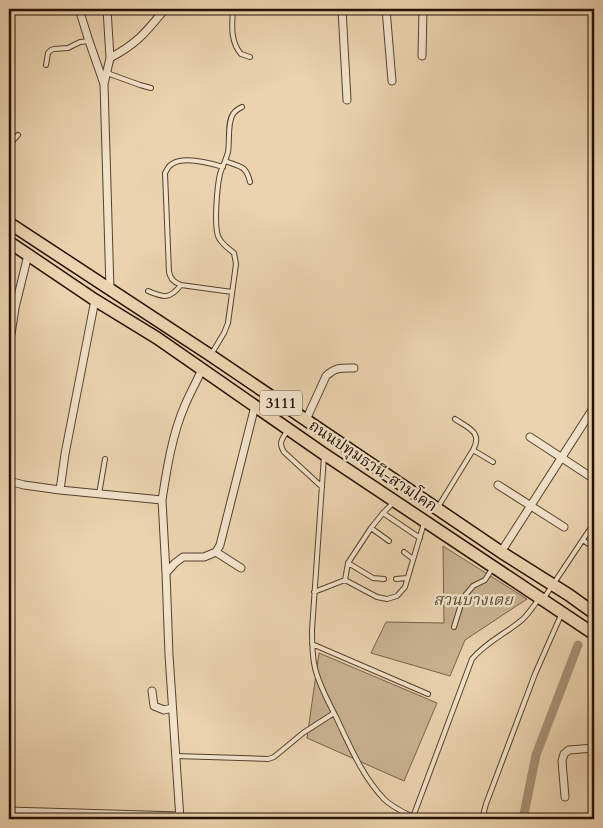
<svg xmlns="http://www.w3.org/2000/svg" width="603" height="828" viewBox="0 0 603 828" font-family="Cardo,'Noto Serif Thai',serif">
<rect width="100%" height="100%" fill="#ead3ae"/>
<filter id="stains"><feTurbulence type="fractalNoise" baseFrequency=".004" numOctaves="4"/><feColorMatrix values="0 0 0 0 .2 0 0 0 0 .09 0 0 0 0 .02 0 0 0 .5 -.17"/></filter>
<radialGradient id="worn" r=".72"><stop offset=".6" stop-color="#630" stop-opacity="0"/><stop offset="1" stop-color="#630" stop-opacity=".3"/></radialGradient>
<!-- green -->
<path fill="#c9b291" stroke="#77614a" d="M443,546L527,599L465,640L450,676L371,653L386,622L444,623Z
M319,653L437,703L404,781L307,738Z"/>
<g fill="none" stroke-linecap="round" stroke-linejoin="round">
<!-- canal -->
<path stroke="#a79174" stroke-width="9" d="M523,819L536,755L578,645"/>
<defs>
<path id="service" d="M233,9C232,25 230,41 241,54L250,57
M46,65L48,53L51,50L54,49L68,48L80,42L89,41
M107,73L140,85L151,88
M9,145L18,135
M225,161C240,167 246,165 250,182
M223,167C210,163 184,156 172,164C168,166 167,170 165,173L169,272C171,280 174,282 181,285L232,292
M148,291C164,298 170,299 181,285
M212,353L224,333L228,323L236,264L234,253C228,248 221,244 218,236C214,224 217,187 220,174C222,167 226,160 228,152C230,142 227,123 233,114C235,111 238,109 242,107
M287,431C282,440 278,442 284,452L322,487
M473,450L493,462
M324,456L312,630C312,642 312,656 315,668C319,685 328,701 336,717C350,746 362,776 384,799C392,807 403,812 413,817
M99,494L105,459
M394,502L383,513L371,528L348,563L345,580L377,597L387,599L397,596L405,587L424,523
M438,507L473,450C483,432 468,428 455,419
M383,513L420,538
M371,528L389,541
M583,540L594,548
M404,552L413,559
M348,563L373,578L384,579
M396,579L407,578
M314,592L345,580
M544,598L594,523
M454,627L463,598L473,586L485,580L492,569
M312,644L428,694
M176,756L268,759L274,757L303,733L334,713
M413,817L472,659C486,642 507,633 523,619C529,613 533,607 538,600
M482,819L486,804L535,674L561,615"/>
<path id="minor" d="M79,9L89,41L104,84
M107,9L110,58L104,84L110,289
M342,9L347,100
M386,9L392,81
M422,56L423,9
M110,58C138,43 146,32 165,9
M95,300L65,454L60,490L162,500L166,573
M9,347L15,308L28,255
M306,420L326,376C336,367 341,368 354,368
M530,437L591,477
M9,481L24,485L60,490
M498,485L564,527
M162,500C167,468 172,435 185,405C190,393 197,381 202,369
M216,552L241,568
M501,552L594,407
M152,691L154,706L164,710L172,708
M565,797L562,761L564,754L569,750L594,748
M9,811L179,816
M180,819L169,655L166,573L175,563L183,557H204L216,552L220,545L255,406"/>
<path id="primary" d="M9,223L210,355L501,552L569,595L594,613
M9,242L95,300L157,338L324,454L594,634"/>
</defs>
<!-- service casing -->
<use href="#service" stroke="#56412d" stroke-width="6"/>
<!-- minor casing -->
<use href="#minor" stroke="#56412d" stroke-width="9"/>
<!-- primary casing -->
<use href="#primary" stroke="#251002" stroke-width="14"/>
<!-- service -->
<use href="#service" stroke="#f1e2ca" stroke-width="4"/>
<!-- minor -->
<use href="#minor" stroke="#f1e2ca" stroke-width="7"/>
<!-- primary -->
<use href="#primary" stroke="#ead3ae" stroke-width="11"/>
</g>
<g text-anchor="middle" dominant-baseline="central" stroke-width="4.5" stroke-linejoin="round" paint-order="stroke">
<!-- shield labels -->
<rect fill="#f1e2ca" stroke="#624f3e" stroke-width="1" x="260" y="390.5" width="42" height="25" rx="4"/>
<g font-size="15" font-weight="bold" fill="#251002">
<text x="281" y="403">3111</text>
</g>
<!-- street labels -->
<g font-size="16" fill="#251002" stroke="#f1e2ca">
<text transform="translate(373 466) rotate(34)">ถนนปทุมธานี-สามโคก</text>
</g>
<!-- park labels -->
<g font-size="16" font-style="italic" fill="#5e4934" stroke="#f1e2ca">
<text x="473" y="600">สวนบางเตย</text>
</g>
</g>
<!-- margin -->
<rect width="603" height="828" fill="none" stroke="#ead3ae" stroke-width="30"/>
<rect x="10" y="10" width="583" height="808" fill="none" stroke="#251002" stroke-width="2.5"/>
<rect x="15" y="15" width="573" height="798" fill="none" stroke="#251002"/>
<rect width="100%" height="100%" filter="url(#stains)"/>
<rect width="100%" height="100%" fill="url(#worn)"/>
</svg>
